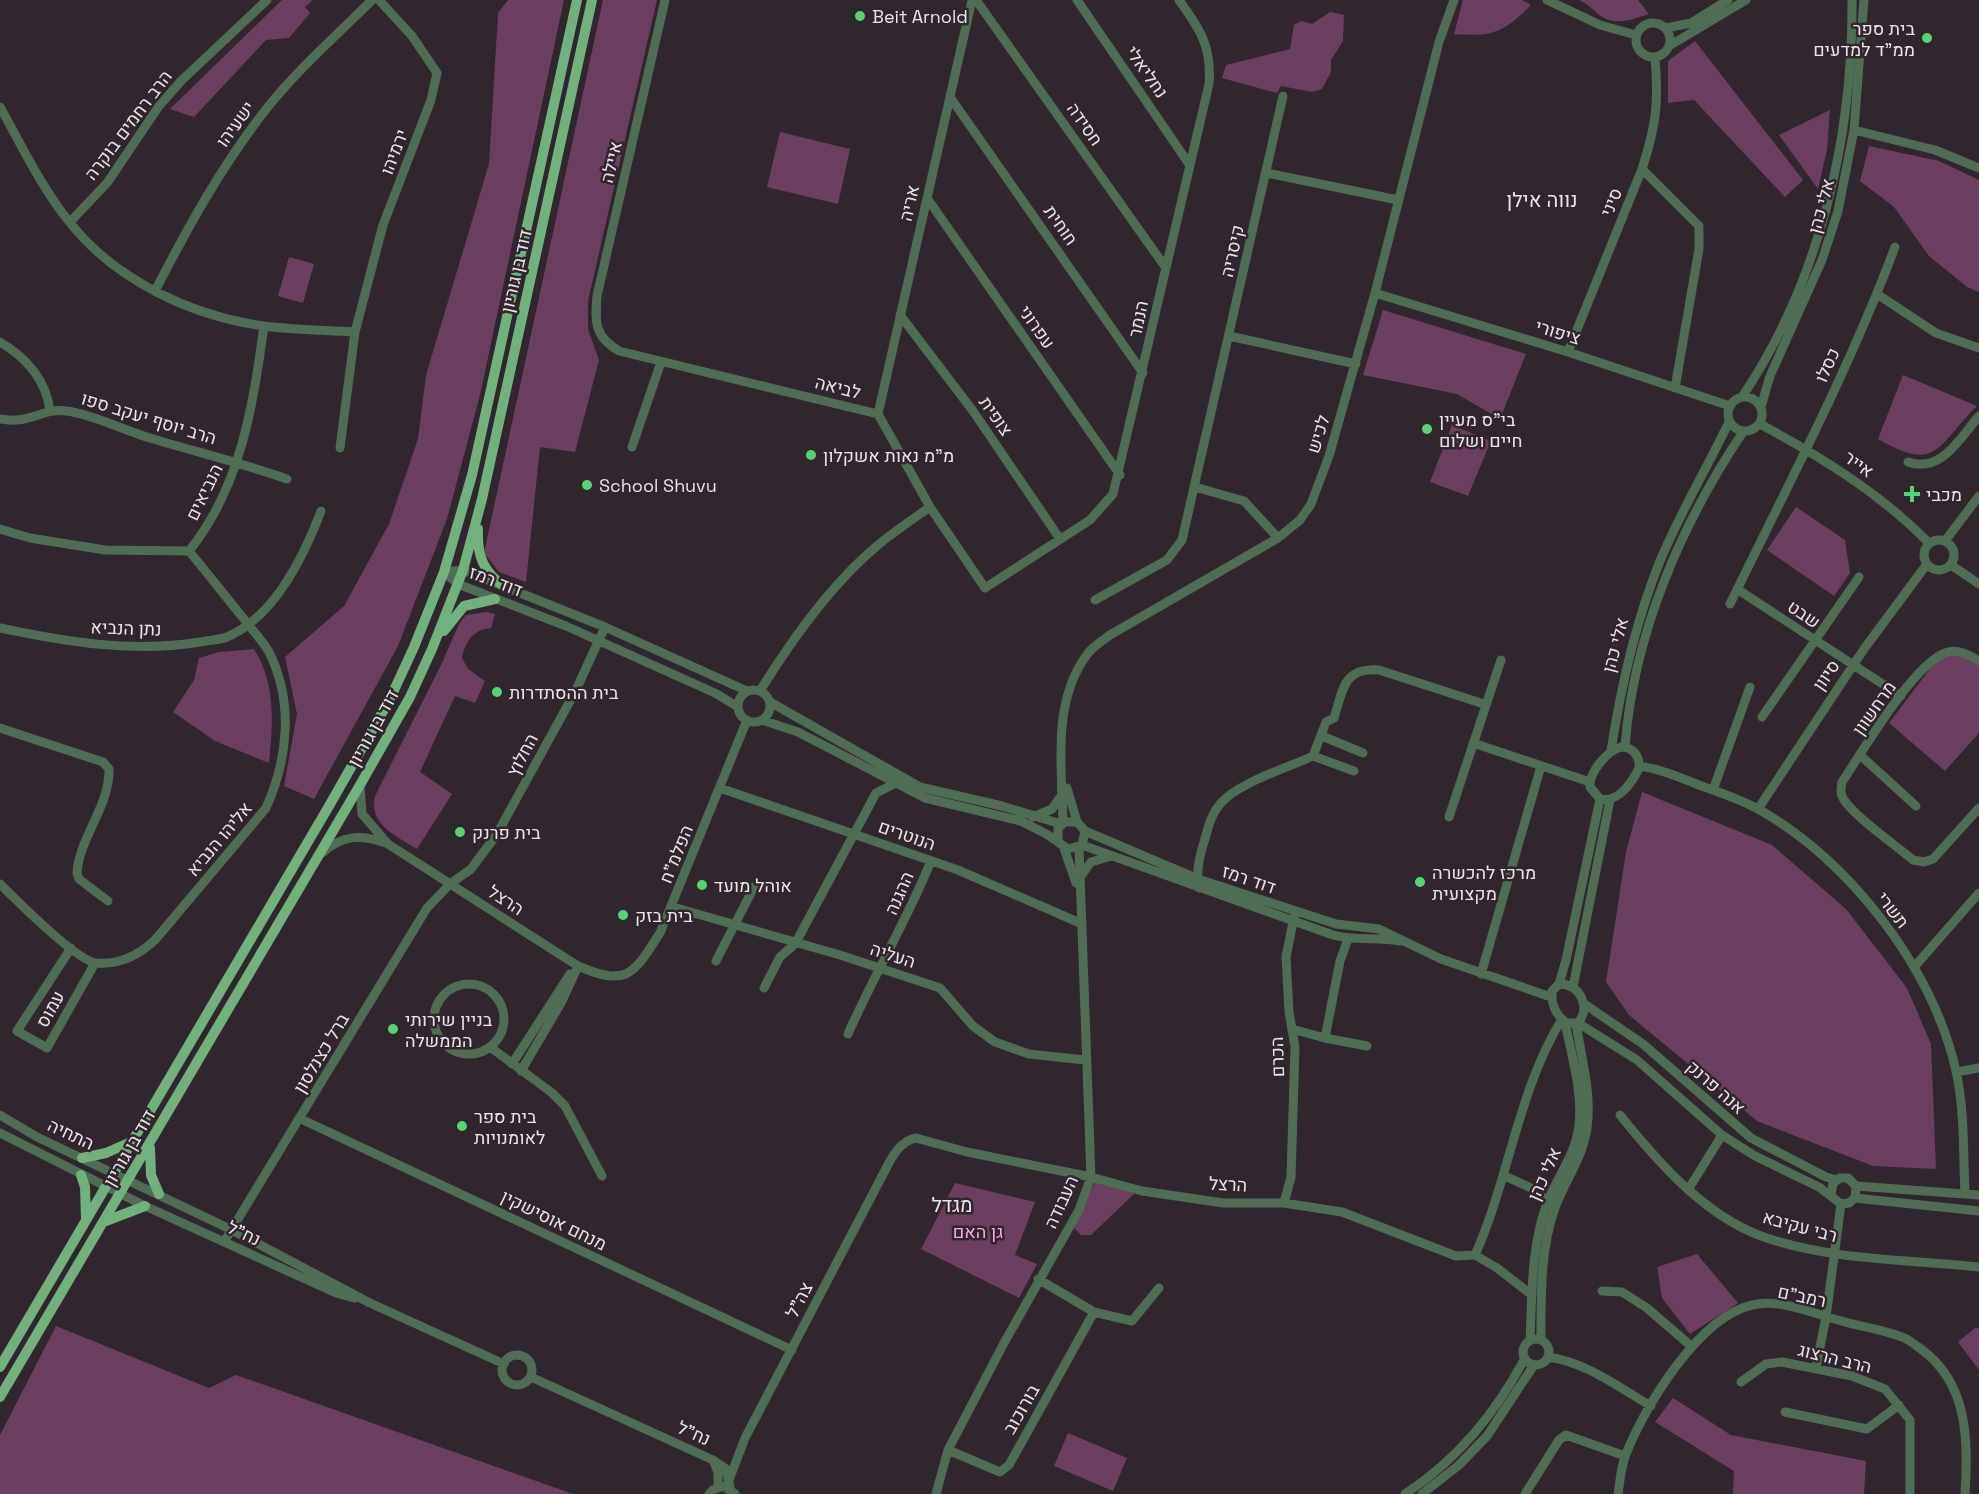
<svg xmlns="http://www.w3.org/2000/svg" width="1979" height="1494" viewBox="0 0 1979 1494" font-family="'Space Grotesk',Heebo,sans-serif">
<rect width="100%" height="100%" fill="#31262e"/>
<!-- green -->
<path fill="#6a3f5f" d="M282,0H313L305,7L310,13L289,38L266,40L194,117L170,109Z
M508,0H564L480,395L447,519L398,646L314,799L284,786L297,714L285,657L344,606L389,524L418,439L426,375L489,164L498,13Z
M603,0H657L588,301V329L599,360L575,452L540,447L526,582L499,572L484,553Z
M1463,0H1522L1531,5C1503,33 1492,37 1454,34Z
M1579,0H1638L1649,14C1636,18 1621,25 1606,19C1598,16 1591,5 1579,0Z
M1330,12L1344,15L1343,41L1331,60V72L1322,89L1312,92L1281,86L1277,93L1222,78L1226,65L1290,49L1294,25L1301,21L1312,24Z
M1695,41L1803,180L1785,197L1694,100L1668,103V61Z
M1830,110L1827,150L1818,189L1779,135Z
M780,132L850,149L838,204L767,187Z
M1869,146L1939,161L1979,180V292L1967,287L1929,256L1894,207L1860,181Z
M289,257L314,264L303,303L278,296Z
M1383,310L1526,354L1500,419L1457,394L1363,375Z
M1903,375L1977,406C1937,445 1938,474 1878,439Z
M1452,425L1491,441L1468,496L1430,482Z
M1796,507L1845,540L1850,573L1834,596L1767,550Z
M486,612L495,614L491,628C473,630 466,640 462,658L468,669L485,681L475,703L455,696L420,772L452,794L417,849C397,837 368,824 375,796L442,663L459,624L466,615Z
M254,649C276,684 273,723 269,763L215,741L173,712L194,680L199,658L219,652Z
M1955,654L1979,662V733L1945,771L1889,723L1932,666L1940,658Z
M1642,792L1772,845L1846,909L1907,988L1931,1044L1936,1169L1873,1166L1757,1121L1629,1015L1606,982L1626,852Z
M1095,1182L1135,1193L1091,1235H1081L1073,1227Z
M955,1183L1035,1202L1015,1255L1037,1264L1019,1298L921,1249Z
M1697,1254L1738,1303L1690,1334L1662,1298L1657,1267Z
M56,1326L209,1388L236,1375L573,1494H0V1435Z
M1976,1327L1979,1329V1370L1958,1342Z
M1673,1398L1731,1435L1866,1461L1864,1494H1733L1734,1471L1655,1422Z
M1068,1433L1127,1458L1113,1491L1054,1466Z"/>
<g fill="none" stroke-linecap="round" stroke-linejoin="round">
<!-- minor -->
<path stroke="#4f6d54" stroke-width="9" d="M665,0L597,296C595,322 594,336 619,351L878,414L930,507L985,588L1090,520L1113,494L1209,84C1212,47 1200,29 1179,0
M976,0L1166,268
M1077,0L1189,164
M1547,0L1600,25L1636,35
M1636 40a17 17 0 1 1 34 0a17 17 0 1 1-34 0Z
M1666,28L1691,23L1728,0
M1669,46L1746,0
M950,97L1143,373
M0,107C22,146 42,189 71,224C117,281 192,316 264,326C294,330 325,330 355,332
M1854,130L1935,150L1979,168
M1642,169L1699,226V249L1675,388
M1267,173L1398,200
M927,198L1120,475
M70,222L107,183L159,106L181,81L267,0
M155,291C188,227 222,165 267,108C298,69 337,35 372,0
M1375,293L1568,352L1730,406
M1877,294L1936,333L1979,348
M900,315L973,411L1060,539
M1229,336L1356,364
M0,342C27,358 46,379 50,411
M1568,352L1642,169C1656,125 1659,103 1655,58
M1728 414a17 17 0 1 1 34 0a17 17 0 1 1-34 0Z
M1742,397C1820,281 1853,138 1852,0
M1761,407L1770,376L1822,260L1838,211L1854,130L1864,0
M878,414L972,0
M0,419C30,425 44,407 67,411C95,415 123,430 150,438C196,452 242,463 287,479
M1760,424C1821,457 1880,493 1929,543
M632,447L661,362
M340,448L355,332L383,225L431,100L437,73L412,36L379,0
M1908,462C1941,474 1960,438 1979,416
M1195,487L1244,501L1278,538
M0,529L30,538L105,550L189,551C241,487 253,405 264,326
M1924 555a15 15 0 1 1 30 0a15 15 0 1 1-30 0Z
M1945,541L1979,496
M1951,565L1979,584
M444,572L463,570L605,627L747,691
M444,572L458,584L566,626L717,694L738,707
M1737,589L1901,696
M1095,600L1167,560L1182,540L1283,96
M1730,604C1787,487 1849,370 1895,247
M0,628C66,642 133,653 200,642C209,640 220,640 227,637C275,617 304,556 321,511
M1979,661C1970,655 1956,648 1945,653C1912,666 1863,751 1842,782C1841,787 1840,792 1842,796C1849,813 1897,846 1913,860L1924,862L1933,859L1979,808
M738 706a16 16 0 1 1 32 0a16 16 0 1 1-32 0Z
M760,691C792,639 831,584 878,545C895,531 913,519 930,507
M770,702L920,787L1002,806L1061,824
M1762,717L1859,577
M762,720L798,732L925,798L1021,821L1048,835L1068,849L1082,845L1085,831L1077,822H1065L1058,828V841
M0,728L103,762L109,769C110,806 79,838 77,873L79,879L108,901
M1322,736L1363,753
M1473,743L1590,782
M1621,747C1633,747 1640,756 1639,768C1632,783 1618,803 1600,799L1590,787C1589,772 1607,751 1621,747Z
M1625,747C1633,636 1681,524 1743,432
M1611,751C1621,685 1635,623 1660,561C1680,513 1707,468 1729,422
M1860,755L1916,806
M1313,756L1354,771
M1639,766C1660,769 1679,777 1699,785C1719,792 1740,799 1758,809C1850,860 1933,969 1956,1071C1965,1111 1963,1154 1965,1194
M360,785L362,814L388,844L578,966C627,987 633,975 660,933L747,720
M720,788L958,870L1080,923
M1067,788L1077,822
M1713,790L1750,687
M1758,809L1864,649L1927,564
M1033,817L1052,809L1061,796
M1449,817L1501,660
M1063,823C1062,767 1051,700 1089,652C1094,646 1103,640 1110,635L1278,538L1300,520L1311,504L1329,456L1375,293L1439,42L1454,0
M1085,831L1198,879L1336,924L1379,929L1441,959L1551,997
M1082,845L1333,935C1355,941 1377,937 1400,941
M1064,848L1076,883
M322,853C343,835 360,834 386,843
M1081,876L1091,862L1112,856
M0,884C16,900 77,961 96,963C119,965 139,955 155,940L266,808C288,759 294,702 269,652C263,641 252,630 244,619C226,597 208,574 189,551
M1199,888C1196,872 1199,858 1204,842C1208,828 1211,814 1221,803C1238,783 1287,768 1313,756L1326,722L1334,718C1343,690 1343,667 1379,670L1484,704
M673,907L840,955L940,988L973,1026L995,1042L1029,1054L1085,1060
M71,948L17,1031L47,1048L95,963
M716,961L754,887
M1915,966L1979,893
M1481,974L1541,766
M1559,984C1579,983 1592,1007 1578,1023H1567C1556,1016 1551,1004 1552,991L1559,984L1566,960L1600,799
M434 1019a35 35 0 1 1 70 0a35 35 0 1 1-70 0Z
M1573,987L1610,800
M764,988L780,957L795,944L876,793L894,784
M1583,1003L1643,1044L1751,1138L1826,1177L1836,1180
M1578,1023L1637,1060L1722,1135L1755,1156L1819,1187L1841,1204L1849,1203L1855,1198L1856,1186L1848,1178H1840L1833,1183L1831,1195
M1292,1029L1325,1038L1340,961L1348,939
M848,1034C874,975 907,920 931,861
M1325,1038L1367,1046
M490,1047L551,1092L565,1106L602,1176
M512,1064L570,974
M521,1071L561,1003L578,966
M1956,1072L1979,1068
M0,1115L37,1137L232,1230L370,1303L504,1364
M1620,1115C1657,1161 1704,1215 1761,1236C1831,1261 1907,1259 1979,1267
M301,1119L792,1350
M0,1133L145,1206L336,1293L354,1298
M1505,1176L1529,1187L1548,1201
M1856,1186L1979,1195
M1688,1190L1722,1135
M1855,1198L1979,1211
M1284,1203L1291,1177L1295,1047L1289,1012L1286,957L1294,917
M224,1242L427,908L450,884L471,869L497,834L575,692L605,627
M1475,1255C1509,1179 1518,1090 1562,1019
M1038,1279L1094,1312L1132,1321L1159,1288
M1602,1291L1622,1292L1647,1308L1691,1346
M1523 1352a13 13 0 1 1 26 0a13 13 0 1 1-26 0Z
M1541,1340C1541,1298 1540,1249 1555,1208C1565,1180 1583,1158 1587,1128C1592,1094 1581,1057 1576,1023
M1530,1341C1532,1296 1531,1243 1548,1201C1558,1175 1576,1154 1579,1125C1583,1092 1571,1054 1565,1022
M502 1370a15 15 0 1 1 30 0a15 15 0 1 1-30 0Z
M1548,1357C1586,1362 1618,1387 1651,1406
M1816,1367L1826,1317L1841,1204
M531,1377L713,1460L726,1469L730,1488
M1741,1382L1766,1364L1782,1362L1852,1376L1885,1389L1910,1420V1494
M1785,1412L1867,1429L1899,1405
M948,1450L1000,1472L1009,1465L1094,1312
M714,1462L718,1472V1487
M729,1480L745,1438L880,1180C889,1164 896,1142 916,1138L967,1152L1091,1177L1142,1191L1223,1203H1284L1342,1212L1456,1256L1475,1255L1497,1268L1532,1295
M709,1494L714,1489L724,1486L735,1494
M936,1494L948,1450L1004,1343L1079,1210L1091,1177L1079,847
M1405,1494C1458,1459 1495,1414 1525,1358
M1422,1494L1459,1465L1487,1436L1534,1365
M1525,1494L1559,1440L1566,1435L1625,1456
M1618,1494C1620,1481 1621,1466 1626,1454C1645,1406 1699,1317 1752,1305C1782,1298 1816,1315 1845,1322C1863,1327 1884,1330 1902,1337C1909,1339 1915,1345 1921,1349C1969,1384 1968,1441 1965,1494"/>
<!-- major -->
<path stroke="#70b17c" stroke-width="10" d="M478,529C477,556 483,572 505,587
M444,631L464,606L495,599
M150,1148L151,1175L159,1194
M82,1158L106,1153L133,1141
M81,1175L85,1187L86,1219
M106,1221L145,1206
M0,1367L329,806L390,699L414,647L444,572L472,475L577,0
M0,1397L360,785L410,697L432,649L463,570L482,499L592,0"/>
</g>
<!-- markers -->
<g fill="#51d674" stroke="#31262e" stroke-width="2">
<circle cx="860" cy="16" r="6"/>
<circle cx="1927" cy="38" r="6"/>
<circle cx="1427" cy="429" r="6"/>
<circle cx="811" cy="455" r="6"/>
<circle cx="587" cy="485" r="6"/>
<path d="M1909 485h6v6h6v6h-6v6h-6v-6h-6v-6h6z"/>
<circle cx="497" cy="692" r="6"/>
<circle cx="460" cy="832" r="6"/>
<circle cx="1420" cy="882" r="6"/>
<circle cx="702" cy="885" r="6"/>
<circle cx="623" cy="915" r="6"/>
<circle cx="393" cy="1029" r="6"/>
<circle cx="462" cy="1126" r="6"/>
</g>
<g text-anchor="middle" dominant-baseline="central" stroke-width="5" stroke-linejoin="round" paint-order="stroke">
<!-- poi labels -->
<g font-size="18" fill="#ebe3e8" stroke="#31262e" text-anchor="start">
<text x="872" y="16">Beit Arnold</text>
<text x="1915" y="28" text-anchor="end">בית ספר<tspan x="1915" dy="21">ממ"ד למדעים</tspan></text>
<text x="1439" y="419">בי"ס מעיין<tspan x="1439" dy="21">חיים ושלום</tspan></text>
<text x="823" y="455">מ"מ נאות אשקלון</text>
<text x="599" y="485">School Shuvu</text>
<text x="1926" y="494">מכבי</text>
<text x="509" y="692">בית ההסתדרות</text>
<text x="472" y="832">בית פרנק</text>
<text x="1432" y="872">מרכז להכשרה<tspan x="1432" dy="21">מקצועית</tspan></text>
<text x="714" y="885">אוהל מועד</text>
<text x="635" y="915">בית בזק</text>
<text x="405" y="1019">בניין שירותי<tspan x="405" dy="21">הממשלה</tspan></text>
<text x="474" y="1116">בית ספר<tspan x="474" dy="21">לאומנויות</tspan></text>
</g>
<!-- street labels -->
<g font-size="18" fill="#ebe3e8" stroke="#31262e">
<text transform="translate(1147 72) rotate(55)">נחליאלי</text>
<text transform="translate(235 124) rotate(-54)">ישעיהו</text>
<text transform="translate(1085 124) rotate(55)">חסידה</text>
<text transform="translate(128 125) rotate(-53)">הרב רחמים בוקרה</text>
<text transform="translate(394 152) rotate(-69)">ירמיהו</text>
<text transform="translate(611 162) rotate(-77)">איילה</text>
<text transform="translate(1611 202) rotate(-68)">סיני</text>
<text transform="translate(909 203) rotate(-77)">אריה</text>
<text transform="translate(1821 206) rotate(-75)">אלי כהן</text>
<text transform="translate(1061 225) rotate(55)">חוחית</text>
<text transform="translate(1232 251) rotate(-77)">קיסריה</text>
<text transform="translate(516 271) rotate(-77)">דוד בן גוריון</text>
<text transform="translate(1138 319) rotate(-78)">הנמר</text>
<text transform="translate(1037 327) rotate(55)">עפרוני</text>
<text transform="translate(1558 332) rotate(17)">ציפורי</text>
<text transform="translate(1827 365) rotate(-66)">כסלו</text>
<text transform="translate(838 387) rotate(14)">לביאה</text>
<text transform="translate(996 416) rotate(55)">צופית</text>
<text transform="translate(149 418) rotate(17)">הרב יוסף יעקב ספו</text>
<text transform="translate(1318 434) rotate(-73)">לכיש</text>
<text transform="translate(1859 464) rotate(35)">אייר</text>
<text transform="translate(204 492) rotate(-64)">הנביאים</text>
<text transform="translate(496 581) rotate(21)">דוד רמז</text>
<text transform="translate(1804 614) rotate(34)">שבט</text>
<text transform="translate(126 628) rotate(2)">נתן הנביא</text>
<text transform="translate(1615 645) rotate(-75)">אלי כהן</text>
<text transform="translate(1826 675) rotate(-55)">סיוון</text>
<text transform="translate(1874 708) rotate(-55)">מרחשוון</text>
<text transform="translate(373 728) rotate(-61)">דוד בן גוריון</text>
<text transform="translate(522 755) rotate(-62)">החלוץ</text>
<text transform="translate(907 835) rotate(19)">הנוטרים</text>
<text transform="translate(219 839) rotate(-50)">אליהו הנביא</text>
<text transform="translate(676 854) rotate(-68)">הפלמ"ח</text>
<text transform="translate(1249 879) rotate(19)">דוד רמז</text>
<text transform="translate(899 893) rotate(-66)">ההגנה</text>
<text transform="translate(506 900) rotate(33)">הרצל</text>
<text transform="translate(1893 910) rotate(52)">תשרי</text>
<text transform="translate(893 955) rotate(18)">העליה</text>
<text transform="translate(50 1009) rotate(-61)">עמוס</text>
<text transform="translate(321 1053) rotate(-59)">ברל כצנלסון</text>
<text transform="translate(1277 1057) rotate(-92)">הכרם</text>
<text transform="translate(1716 1087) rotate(41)">אנה פרנק</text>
<text transform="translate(71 1134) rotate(25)">התחיה</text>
<text transform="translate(129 1148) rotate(-60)">דוד בן גוריון</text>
<text transform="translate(1544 1174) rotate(-66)">אלי כהן</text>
<text transform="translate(1228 1184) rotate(3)">הרצל</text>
<text transform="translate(1061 1202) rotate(-65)">העבודה</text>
<text transform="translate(554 1220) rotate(26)">מנחם אוסישקין</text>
<text transform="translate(1800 1226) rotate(15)">רבי עקיבא</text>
<text transform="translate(244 1233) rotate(25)">נח"ל</text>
<text transform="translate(1802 1296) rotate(12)">רמב"ם</text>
<text transform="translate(799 1300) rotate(-63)">צה"ל</text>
<text transform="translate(1835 1358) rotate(14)">הרב הרצוג</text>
<text transform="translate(1021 1409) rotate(-60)">בורוכוב</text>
<text transform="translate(694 1433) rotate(24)">נח"ל</text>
</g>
<!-- park labels -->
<g font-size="18" fill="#f7a7e2" stroke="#31262e">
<text x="978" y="1231">גן האם</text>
</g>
<!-- neighbourhood labels -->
<g font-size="20" fill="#ebe3e8" stroke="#31262e">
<text x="1542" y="200">נווה אילן</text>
<text x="952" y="1205">מגדל</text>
</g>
</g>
</svg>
